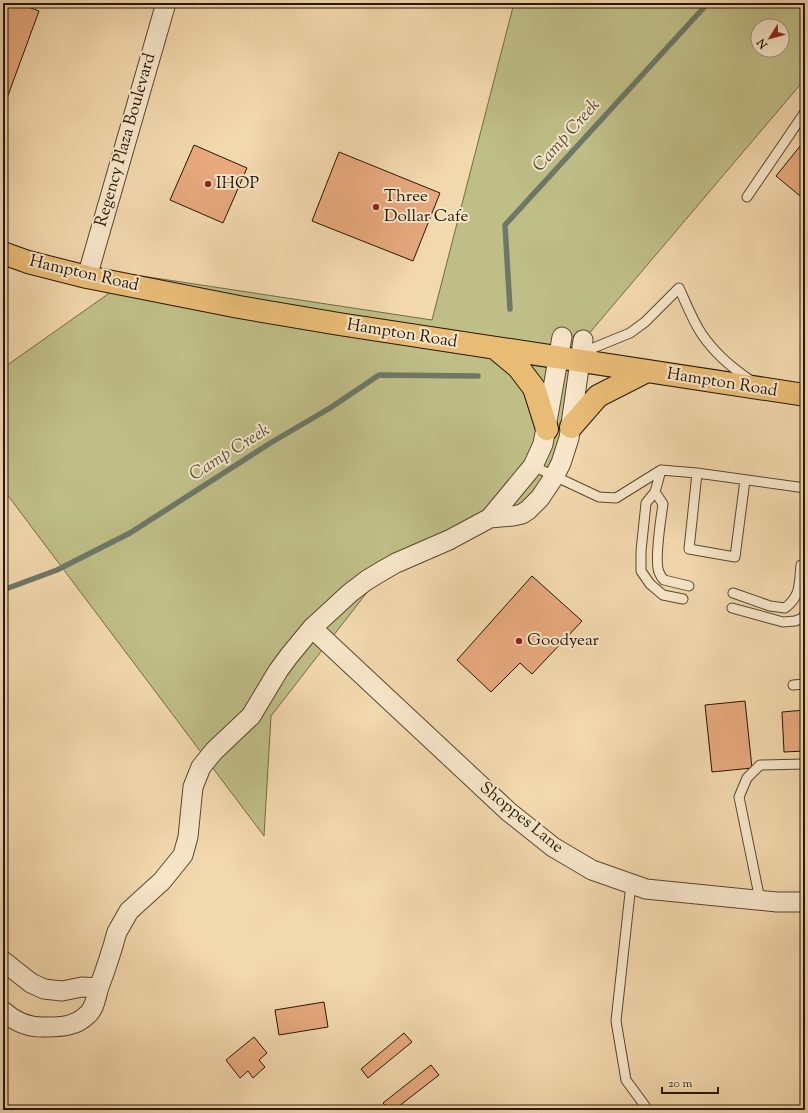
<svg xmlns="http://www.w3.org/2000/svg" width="808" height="1113" viewBox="0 0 808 1113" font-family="'Sorts Mill Goudy',serif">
<rect width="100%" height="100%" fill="#f2d8ad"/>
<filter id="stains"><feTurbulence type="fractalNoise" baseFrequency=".005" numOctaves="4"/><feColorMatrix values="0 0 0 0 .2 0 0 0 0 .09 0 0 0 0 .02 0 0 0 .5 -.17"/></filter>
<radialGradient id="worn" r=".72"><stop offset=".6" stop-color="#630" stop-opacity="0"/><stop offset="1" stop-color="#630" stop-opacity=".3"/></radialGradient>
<!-- green -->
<path fill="#bfbe87" stroke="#736a44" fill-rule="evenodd" d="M514,3H805V79L581,343L545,502L375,582L271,716L264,836L3,489V368L135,275L432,320ZM758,26H782V50H758Z"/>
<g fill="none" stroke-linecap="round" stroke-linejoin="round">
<!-- stream -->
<path stroke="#6d7867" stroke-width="5.5" d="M510,309L505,225L708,3
M3,590L57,570L130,533L272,442L330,408L379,375L478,376"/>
</g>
<!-- building -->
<path fill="#e7a97d" stroke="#271600" d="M3,3H18L39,11L3,109Z
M805,140V200L776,176Z
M194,145L247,168L223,223L170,200Z
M339,152L440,193L413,261L312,221Z
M532,576L582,621L532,674L520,663L491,692L457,660Z
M745,701L752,768L712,772L705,705Z
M805,710V751L784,752L782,712Z
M324,1002L328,1027L279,1035L275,1010Z
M404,1033L412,1042L368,1078L361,1069Z
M254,1037L267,1053L259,1060L265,1067L253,1078L248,1071L240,1078L226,1060Z
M431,1065L439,1075L394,1110H389L383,1103Z"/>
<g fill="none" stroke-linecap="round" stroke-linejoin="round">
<defs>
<path id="lane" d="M747,197L805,112
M581,353L630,333L645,322L679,288C686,303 692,319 701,333C713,351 732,368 750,380
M533,466L599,497L616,498L661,470L697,473L805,488
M661,470L655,492L646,503L641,551V571L650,584L663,595L683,599
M697,473L689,549L735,557L745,480
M655,492L663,504C661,518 654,561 659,572C660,575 662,578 664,580L689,586
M733,593L770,606L785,608C801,596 799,584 801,565
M732,608L783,622L795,621L803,618L805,613
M793,685L805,684
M631,884L616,1021L626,1080L648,1110
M760,900L739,797L747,778L760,765L805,764"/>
<path id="street" d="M87,277L166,3
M490,518L533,466L543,444L562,337
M312,628L509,812L553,847L592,870L646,889L777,902H805
M3,961L31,983L44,989L62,991L82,987L99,988
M3,1011C16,1023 30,1028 47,1027C62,1027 76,1026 87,1015C95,1009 96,996 99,987C106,969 112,950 117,932L129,911L162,881L183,855L188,837L193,787L201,767L214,751L251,716L278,671L289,656L312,628L350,593L367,580L382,571L396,563L449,540L490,518L513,516L522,514L528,510L540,498L554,477L561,463L569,438L583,340"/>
<path id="primary" d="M3,253L28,262L87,277L239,307L339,324L805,395
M495,348L518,367L534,388L547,429
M571,427L598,396L647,371"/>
</defs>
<!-- lane casing -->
<use href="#lane" stroke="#5a462b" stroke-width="11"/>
<!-- street casing -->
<use href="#street" stroke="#5a462b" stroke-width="21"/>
<!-- primary casing -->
<use href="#primary" stroke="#271600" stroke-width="24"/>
<!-- lane -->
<use href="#lane" stroke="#f7e6ca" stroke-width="9"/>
<!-- street -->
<use href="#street" stroke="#f7e6ca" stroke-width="19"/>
<!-- primary -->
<use href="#primary" stroke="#e9bc76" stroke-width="22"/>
</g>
<!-- markers -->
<g fill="#8f2418" stroke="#f7e6ca" stroke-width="1.5">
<circle cx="208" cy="184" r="4"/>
<circle cx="376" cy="207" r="4"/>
<circle cx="519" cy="641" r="4"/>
</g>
<g text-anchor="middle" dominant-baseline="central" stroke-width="4" stroke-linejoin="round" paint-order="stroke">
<!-- street labels -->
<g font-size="17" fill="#271600" stroke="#f7e6ca">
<text transform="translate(126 140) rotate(-74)">Regency Plaza Boulevard</text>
<text transform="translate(84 274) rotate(13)">Hampton Road</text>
<text transform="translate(402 334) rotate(9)">Hampton Road</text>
<text transform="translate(722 383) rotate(9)">Hampton Road</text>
<text transform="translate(521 818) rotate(39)">Shoppes Lane</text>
</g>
<!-- poi labels -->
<g font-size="17" fill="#271600" stroke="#f7e6ca" text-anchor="start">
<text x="216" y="184">IHOP</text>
<text x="384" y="197">Three<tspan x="384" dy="20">Dollar Cafe</tspan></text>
<text x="527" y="641">Goodyear</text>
</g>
<!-- water labels -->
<g font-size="18" font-style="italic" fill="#504f3c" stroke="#f7e6ca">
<text transform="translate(567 136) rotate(-48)">Camp Creek</text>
<text transform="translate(230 453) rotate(-32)">Camp Creek</text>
</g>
</g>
<!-- margin -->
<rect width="808" height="1113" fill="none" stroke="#f2d8ad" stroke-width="16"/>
<rect x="4" y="4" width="800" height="1105" fill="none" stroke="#271600" stroke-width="2"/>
<rect x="8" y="8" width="792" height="1097" fill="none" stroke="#271600"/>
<!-- north arrow -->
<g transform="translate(770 38) rotate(233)"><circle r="19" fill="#f7e6ca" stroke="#a49379"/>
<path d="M0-3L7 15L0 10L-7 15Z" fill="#8f2418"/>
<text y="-6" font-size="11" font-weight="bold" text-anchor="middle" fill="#271600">N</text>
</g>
<!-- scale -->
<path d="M662 1087v6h56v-6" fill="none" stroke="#271600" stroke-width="2"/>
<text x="668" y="1087" font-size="12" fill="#271600" stroke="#f7e6ca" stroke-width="3" paint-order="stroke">20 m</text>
<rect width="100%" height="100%" filter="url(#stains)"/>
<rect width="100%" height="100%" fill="url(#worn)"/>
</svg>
